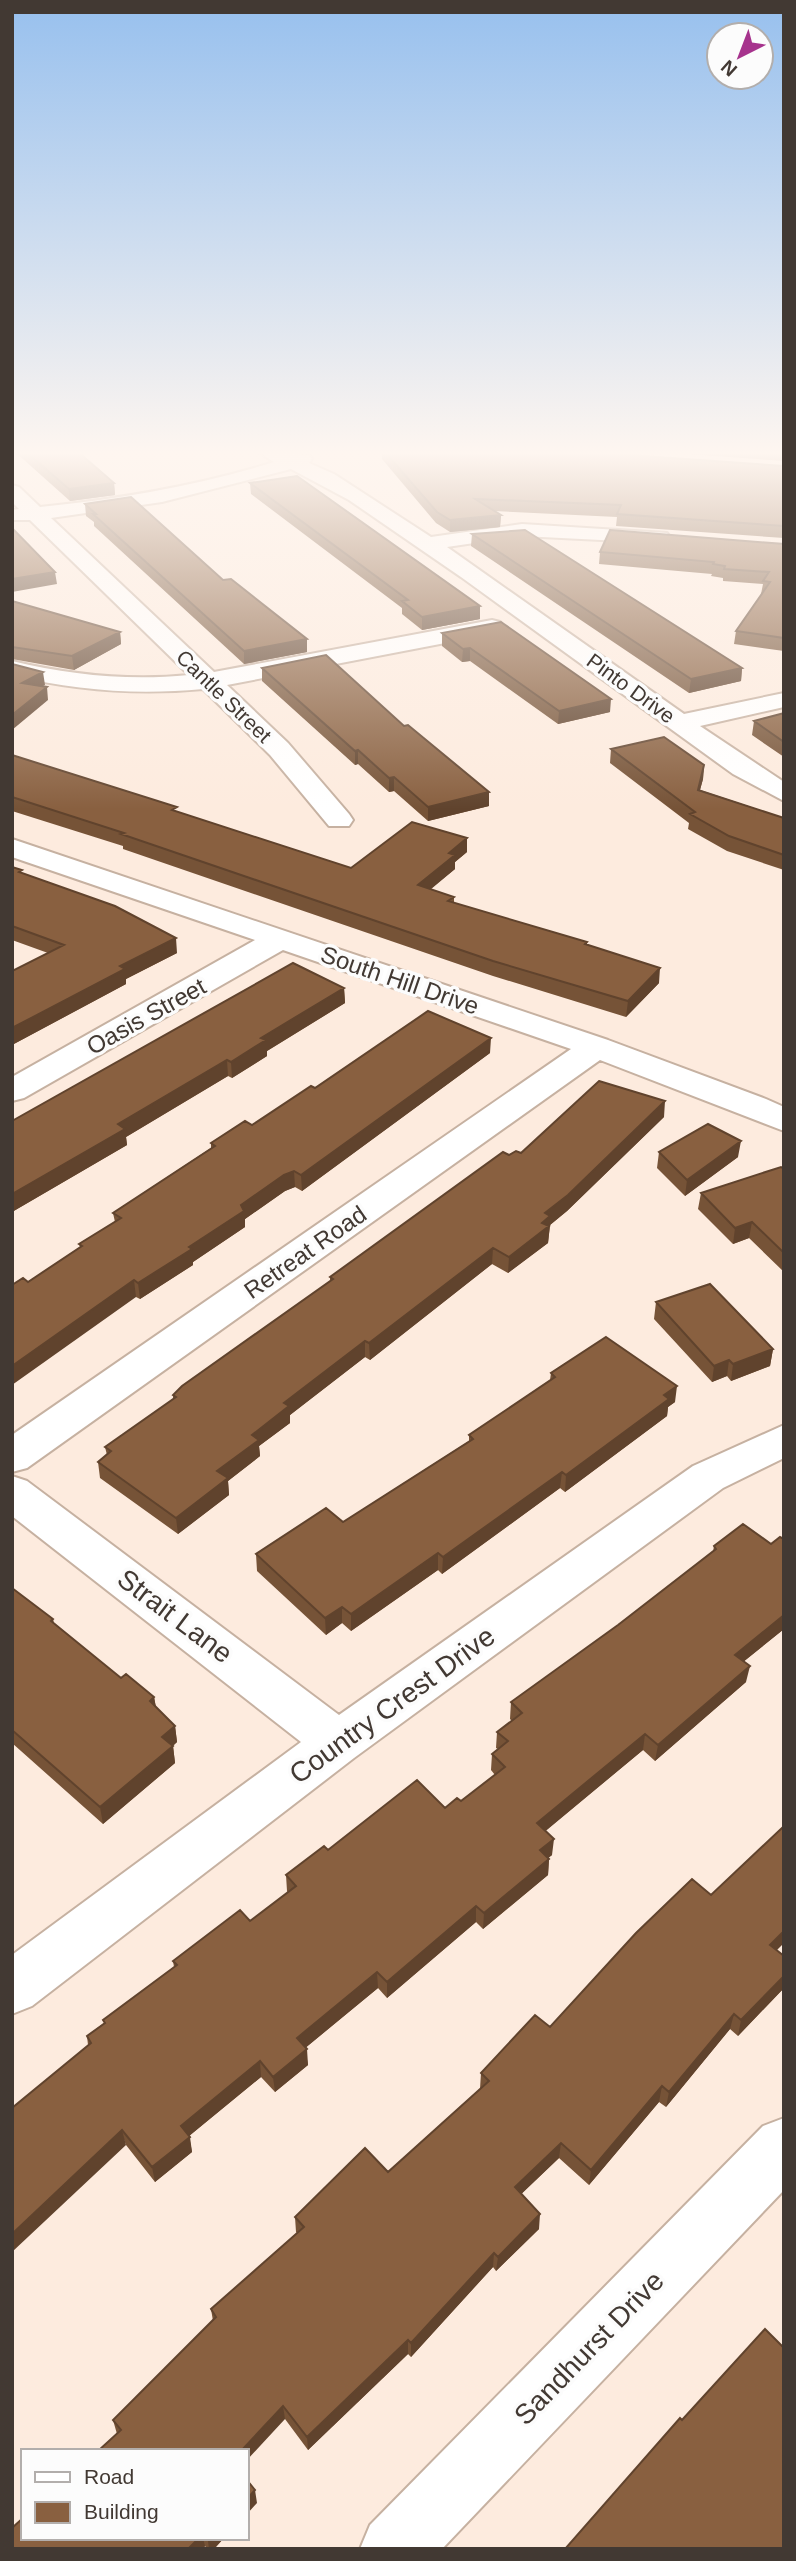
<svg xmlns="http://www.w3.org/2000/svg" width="796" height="2561" viewBox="0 0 796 2561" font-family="Arial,sans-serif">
<rect width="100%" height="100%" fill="#fdebde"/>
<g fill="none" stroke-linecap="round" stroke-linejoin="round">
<defs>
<path id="minor" d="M257,451L309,455L312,459L309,463L334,474L431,537L522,524L667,533L670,537L660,543L522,536L447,547L684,714L784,693V707L700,726L784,782V801L733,774L461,577L349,500L291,469L162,502L51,518L214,672L492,620L500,622L504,627L500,632L492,634L227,685L288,743L349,814L353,820L349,826H329L270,755L203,689C137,695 77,691 12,675V661C71,675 128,681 189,675L30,520H12V510L19,509L12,502V485L19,487L40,507C119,499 198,486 274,462Z
M12,839L608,1040L766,1099L784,1107V1131L600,1060L27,1468L12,1472V1435L571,1049L283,950L24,1098L12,1101V1077L255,940L12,857Z
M784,1425V1458L723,1488L354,1758L32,2006L12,2014V1955L301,1742L12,1516V1476L27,1481L339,1715L693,1466Z
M784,2118V2190L442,2549H360L370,2525L763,2126Z"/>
</defs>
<!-- minor casing -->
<use href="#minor" stroke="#c6b1a1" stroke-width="4"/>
<!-- minor -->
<use href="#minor" fill="#fff" fill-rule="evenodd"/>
</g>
<!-- wall -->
<path fill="#765337" d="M14,451H77L114,483L115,495L70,501Z
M382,451L784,466V538L616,526L617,517L494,511L501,515L500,527L450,532L436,523L382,459Z
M647,451H784V461Z
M250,483L480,619L422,630L402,614V608L251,494Z
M85,504L223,580L307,639V652L244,664L94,526V522L86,516Z
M472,534L742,668L741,681L689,693L471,546Z
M784,544V651L734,644L736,631L762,594H761L763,584L723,581V578L711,576L712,574L599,564L600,552Z
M12,601L120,632L121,644L74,670L12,659Z
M442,633L610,712L558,724L470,661L462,662L442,646Z
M262,668L489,806L428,821L394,791L389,792L358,764L355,765L262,681Z
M784,713V757L752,735L754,721Z
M611,749L704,765L703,779L700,790L784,818V870L727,851L688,829L689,823L610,763Z
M12,755L178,812L351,868L467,852L455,862V869L430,889L454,897V903L587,942V945L659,983L626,1017L493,976L123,849V846L12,811Z
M12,867L23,874L177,953L126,979V984L12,1045V971L48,953L12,940Z
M344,988L345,1003L267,1051V1056L232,1078L228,1076L126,1137L127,1145L12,1212V1121Z
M490,1053L302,1191L295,1187L285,1191L245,1219V1227L193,1262V1265L140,1299L136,1297L28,1282L80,1247L79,1244L115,1222L113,1213L211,1148V1143L252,1125L315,1088Z
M664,1117L567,1211L550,1225L548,1243L508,1273L492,1264L370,1360L365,1357L290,1415V1423L259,1446L260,1456L228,1481L229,1495L178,1534L100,1478L98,1462L107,1455L105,1447L173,1399V1395L330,1281V1277L509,1155Z
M659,1152L738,1157L685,1196L657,1168Z
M784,1169V1272L749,1238L733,1244L698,1209L701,1193Z
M656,1302L773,1349L770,1366L731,1381L727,1376L712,1382L654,1319Z
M551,1373L675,1402L668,1407L667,1416L565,1492L560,1488L442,1574L438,1570L351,1631L342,1623L326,1635L257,1571L256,1554L343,1522L469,1441V1435L550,1380Z
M784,1539V1629L744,1661L746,1682L655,1761L643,1750L545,1831L552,1855L548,1858L549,1859L548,1875L483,1929L476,1922L387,1998L378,1988L305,2048L308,2065L275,2092L261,2077L189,2136L192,2152L155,2182L126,2145L88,2045L87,2036L104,2023L103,2020L174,1967L173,1961L250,1921L288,1893L287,1891L286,1875L328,1850L445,1808L461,1801L495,1775L491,1770L492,1754L498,1749L496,1748L497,1732L512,1721L510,1719L511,1702L618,1625L713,1552L714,1546L771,1544Z
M12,1588L53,1619L54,1623L121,1678L154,1697L156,1707L175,1726L177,1742L173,1746L175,1763L103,1824L12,1743Z
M777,1950L784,1956V1988L738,2036L730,2029L666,2107L659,2102L589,2185L559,2158L521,2194L539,2229L496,2271L493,2267L411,2357L408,2354L308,2450L285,2419L117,2434L113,2420L213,2321L211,2309L297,2233L296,2232L295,2217L388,2172L480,2089L481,2073L550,2027Z
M23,2538H224L214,2549H207L205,2546L203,2549H12Z"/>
<!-- shaded-wall -->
<path fill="#60432d" d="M114,483L115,495L70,501L69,489Z
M501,515L500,527L450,532V520Z
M55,572L57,584L12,592V579Z
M480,606V619L422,630V617Z
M120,632L121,644L74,670L72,656Z
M307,639V652L244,664V651Z
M470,648V661L462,662L463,649Z
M742,668L741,681L689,693L691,679Z
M43,672L45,685L24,696L22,683Z
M47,687L48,700L12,730V715Z
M611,699L610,712L558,724L559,711Z
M358,750V764L355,765V751Z
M704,765L703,779L696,804L698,790Z
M394,777V791L389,792V778Z
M489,792V806L428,821V807Z
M467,838V852L455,862V869L418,900V885L449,853Z
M176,938L177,953L126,979V984L12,1045V1028L120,966Z
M660,968L659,983L626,1017L628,1001Z
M344,988L345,1003L267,1051V1056L232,1078L231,1062L261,1038Z
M491,1038L490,1053L302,1191L301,1175Z
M227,1060L228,1076L126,1137L127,1145L12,1212V1194L118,1124Z
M665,1101L664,1117L567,1211L550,1225L548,1243L508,1273L509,1257L542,1223L545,1213Z
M741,1141L738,1157L685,1196L687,1180Z
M294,1171L295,1187L285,1191L245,1219V1227L193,1262V1265L140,1299L138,1283L189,1247L241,1205L284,1175Z
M752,1222L749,1238L733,1244L735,1228Z
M493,1248L492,1264L370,1360L369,1343Z
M134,1280L136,1297L12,1385V1366Z
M365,1341V1357L290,1415V1423L259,1446L260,1456L228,1481L229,1495L178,1534L176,1518L217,1471L252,1435L284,1403Z
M773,1349L770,1366L731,1381L733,1364Z
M729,1360L727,1376L712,1382L714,1366Z
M677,1386L675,1402L668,1407L667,1416L565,1492L566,1475L664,1395Z
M562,1472L560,1488L442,1574L443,1557Z
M438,1553V1570L351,1631V1614Z
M342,1607V1623L326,1635L325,1618Z
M784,1615V1629L732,1671L735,1655Z
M750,1666L746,1682L655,1761L658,1745Z
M154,1697L157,1714L150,1701Z
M175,1726L177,1742L164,1753L162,1737Z
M645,1734L643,1750L536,1839L537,1823Z
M173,1746L175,1763L103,1824L100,1807Z
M554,1839L552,1855L538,1866L540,1850Z
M549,1859L548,1875L483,1929L484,1913Z
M476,1906V1922L387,1998V1982Z
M784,1931V1943L766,1961L770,1945Z
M377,1972L378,1988L298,2054L297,2038Z
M784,1976V1988L738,2036L741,2020Z
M734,2014L730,2029L666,2107L669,2092Z
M307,2049L308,2065L275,2092L273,2077Z
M260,2061L261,2077L183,2141L181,2126Z
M662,2086L659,2102L589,2185L591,2170Z
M122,2130L126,2145L12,2252V2234Z
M190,2137L192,2152L155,2182L152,2167Z
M561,2143L559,2158L513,2202L515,2187Z
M540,2214L539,2229L496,2271L498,2257Z
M494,2253L493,2267L411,2357V2343Z
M408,2340V2354L308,2450L307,2437Z
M283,2406L285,2419L247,2460V2451H241Z
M255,2490L257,2503L247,2514V2499Z
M199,2538H203L205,2546L203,2549H188Z
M211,2538H224L214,2549H209L208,2541Z"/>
<!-- building -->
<path fill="#896040" stroke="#60432d" stroke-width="2" d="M25,451H77L114,483L69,489Z
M384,451H572L784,466V526L617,514L621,505L475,499L501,515L450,520L437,512Z
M297,476L480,606L422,617L402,601L408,600L250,483Z
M131,497L223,580L231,579L307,639L244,651L93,514H96L85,504Z
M12,528L55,572L12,579Z
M525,530L742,668L691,679L472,534Z
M610,530L784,544V638L736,631L770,582L763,581L769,572L724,569L725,566L713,564L714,562L600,552Z
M12,601L120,632L72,656L12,647Z
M501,622L611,699L559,711L470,648L463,649L442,633Z
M326,655L404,726L408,725L489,792L428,807L394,777L389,778L358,750L355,751L262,668Z
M12,664L43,672L22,683L47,687L12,715Z
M784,713V742L754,721Z
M664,737L704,765L698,790L784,818V855L729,836L690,814L695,812L611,749Z
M12,755L177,807L172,810L351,868L412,822L467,838L449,853L455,855L418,885L454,897L448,901L587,942L585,944L660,968L628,1001L493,961L121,834L124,833L12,797Z
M12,867L22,870L19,872L115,906L176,938L120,966L125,969L12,1028V971L64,945L12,926Z
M293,963L344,988L261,1038L266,1040L231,1062L227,1060L118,1124L125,1129L12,1194V1121Z
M428,1011L491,1038L301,1175L294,1171L284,1175L241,1205L244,1211L189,1247L192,1249L138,1283L134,1280L12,1366V1285L23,1278L28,1282L82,1246L79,1244L121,1218L113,1213L215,1146L211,1143L245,1121L252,1125L311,1086L315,1088Z
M599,1081L665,1101L568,1195L545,1213L550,1216L542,1223L549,1226L509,1257L493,1248L369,1343L365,1341L284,1403L289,1406L252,1435L259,1440L217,1471L228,1478L176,1518L98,1462L111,1451L105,1447L176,1397L173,1395L182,1386L333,1279L330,1277L503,1152L509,1155L516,1151L521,1153Z
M708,1124L741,1141L687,1180L659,1152Z
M781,1167L784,1169V1253L752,1222L735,1228L701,1193Z
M710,1284L773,1349L733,1364L729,1360L714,1366L656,1302Z
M606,1337L677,1386L664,1395L669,1399L566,1475L562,1472L443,1557L438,1553L351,1614L342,1607L325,1618L256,1554L326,1508L343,1522L473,1439L469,1435L555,1377L551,1373Z
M743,1524L771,1544L780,1537L784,1539V1615L735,1655L750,1666L658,1745L645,1734L537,1823L554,1839L540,1850L549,1859L484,1913L476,1906L387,1982L377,1972L297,2038L307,2049L273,2077L260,2061L181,2126L190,2137L152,2167L122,2130L12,2234V2108L91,2043L87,2036L105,2023L103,2020L177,1965L173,1961L240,1910L250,1921L296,1886L286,1875L324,1846L328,1850L417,1780L445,1808L457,1798L461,1801L505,1767L492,1754L508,1741L497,1732L522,1713L511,1702L618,1625L716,1549L714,1546Z
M12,1588L53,1619L51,1621L121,1678L126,1674L154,1697L150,1701L175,1726L162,1737L173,1746L100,1807L12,1730Z
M784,1826V1931L770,1945L784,1956V1976L741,2020L734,2014L669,2092L662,2086L591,2170L561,2143L515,2187L540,2214L498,2257L494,2253L411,2343L408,2340L307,2437L283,2406L241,2451H98L121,2430L113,2420L216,2317L211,2309L304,2227L295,2217L365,2148L388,2172L489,2081L481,2073L535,2015L550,2027L636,1933L692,1879L711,1895Z
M765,2329L784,2348V2549H565L680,2418L682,2420Z
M247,2480L255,2490L247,2499Z
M23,2518V2538H199L188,2549H12V2528Z"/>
<!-- sky -->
<linearGradient id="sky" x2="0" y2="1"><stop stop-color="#97c0ee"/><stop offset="0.56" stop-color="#fef6f0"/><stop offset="1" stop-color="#fef6f0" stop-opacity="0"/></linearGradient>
<rect width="796" height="809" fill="url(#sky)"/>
<g text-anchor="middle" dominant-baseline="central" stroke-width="7" stroke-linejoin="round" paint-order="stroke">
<!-- far-street labels -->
<g font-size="21" fill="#423933" stroke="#fcfcfc">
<text transform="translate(631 688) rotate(36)">Pinto Drive</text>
<text transform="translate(224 696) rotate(44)">Cantle Street</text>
</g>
<!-- street labels -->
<g font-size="24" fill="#423933" stroke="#fcfcfc">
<text transform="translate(400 980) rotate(19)">South Hill Drive</text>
<text transform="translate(146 1016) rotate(-29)">Oasis Street</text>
<text transform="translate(305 1252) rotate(-35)">Retreat Road</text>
</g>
<!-- near-street labels -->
<g font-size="28" fill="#423933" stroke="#fcfcfc">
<text transform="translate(175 1616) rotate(37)">Strait Lane</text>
<text transform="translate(392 1705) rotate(-36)">Country Crest Drive</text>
<text transform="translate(589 2348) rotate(-46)">Sandhurst Drive</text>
</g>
</g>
<!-- border -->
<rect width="796" height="2561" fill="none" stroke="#423933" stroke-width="28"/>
<!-- legend -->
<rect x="21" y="2449" width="228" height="91" fill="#fcfcfc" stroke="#b2aeac" stroke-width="2"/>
<rect x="35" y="2472" width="35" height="10" fill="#ffffff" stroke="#b2aeac" stroke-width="2"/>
<text x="84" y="2484" font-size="21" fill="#423933">Road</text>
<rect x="35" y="2502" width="35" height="21" fill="#896040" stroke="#b2aeac" stroke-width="2"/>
<text x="84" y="2519" font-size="21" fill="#423933">Building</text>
<!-- north arrow -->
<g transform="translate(740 56) rotate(222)"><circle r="33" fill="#fcfcfc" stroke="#b2aeac" stroke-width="2"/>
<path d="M0-5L12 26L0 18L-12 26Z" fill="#a6338d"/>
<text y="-10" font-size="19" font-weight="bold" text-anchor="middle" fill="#423933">N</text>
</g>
</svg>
